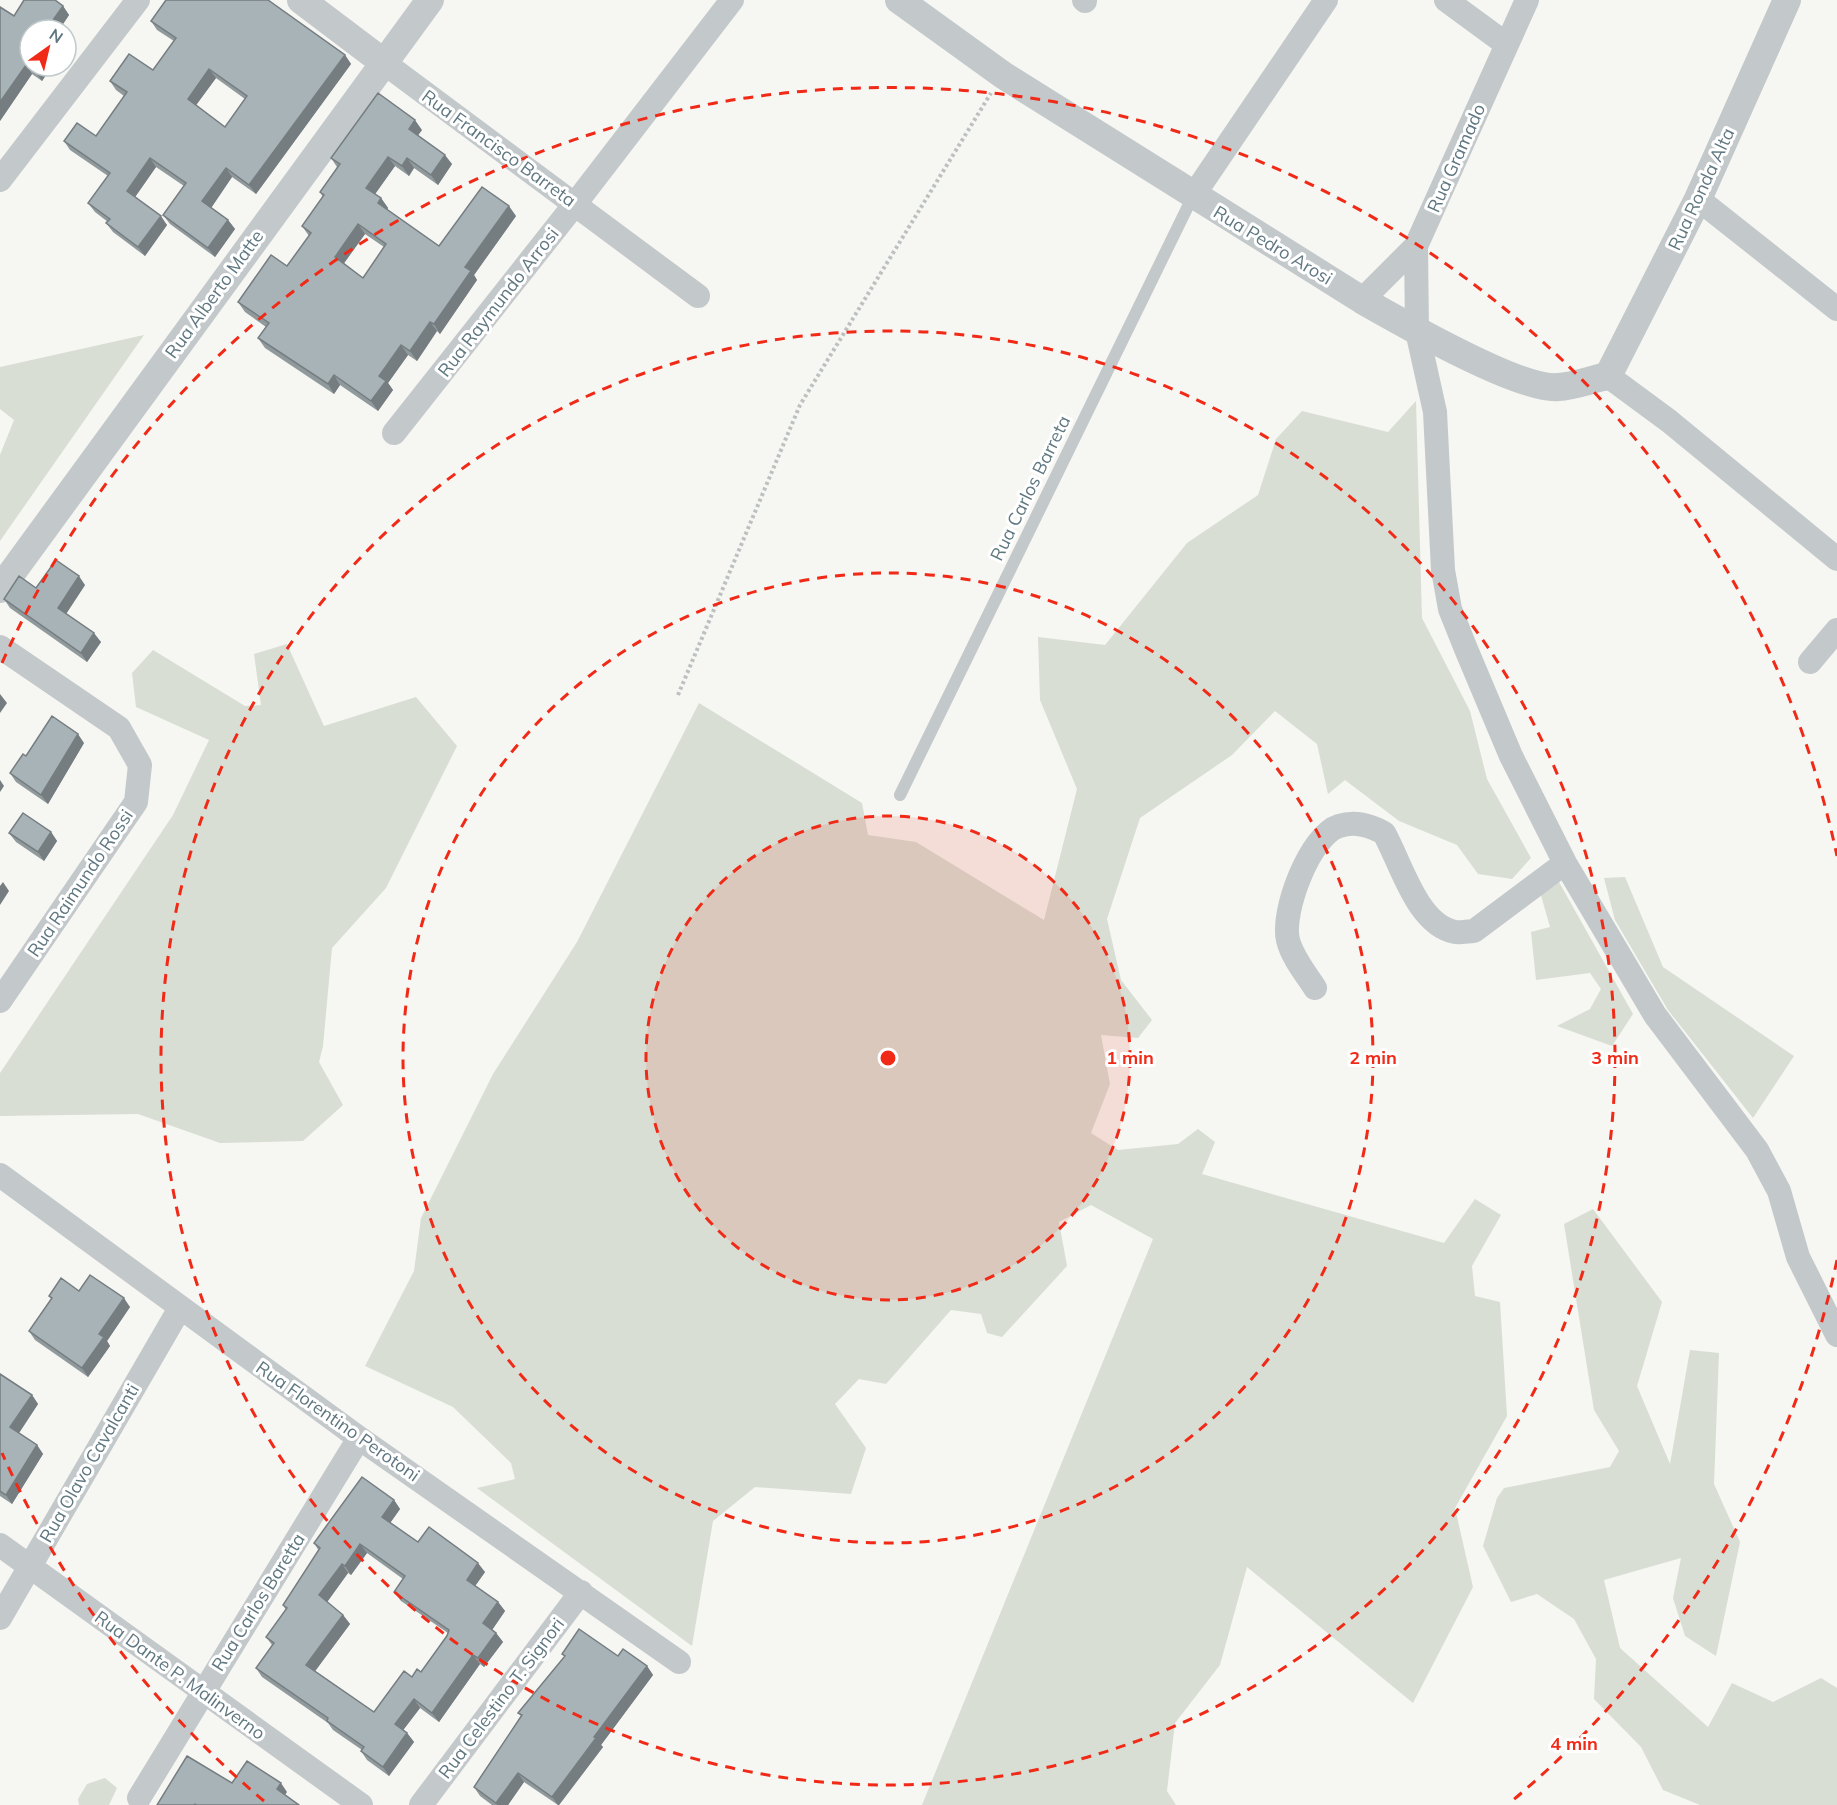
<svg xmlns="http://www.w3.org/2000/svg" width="1837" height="1805" viewBox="0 0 1837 1805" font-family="Mulish,sans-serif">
<rect width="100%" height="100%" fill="#f6f6f2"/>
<!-- green -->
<path fill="#d8ded3" d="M144,335L0,541V455L14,420L0,409V367Z
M1416,401L1422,618L1470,711L1487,779L1531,858L1512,879L1478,874L1457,845L1399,821L1345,780L1328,794L1317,744L1275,711L1232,755L1140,818L1107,919L1121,980L1152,1020L1138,1038L1101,1035L1110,1084L1091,1133L1118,1150L1178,1144L1198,1129L1215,1142L1202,1174L1444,1243L1475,1199L1501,1215L1472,1266L1475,1296L1500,1302L1507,1416L1455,1508L1473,1587L1413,1703L1247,1567L1220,1665L1175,1723L1167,1791L1176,1805H922L1153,1239L1091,1205L1059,1222L1067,1266L1002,1337L987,1333L981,1314L951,1310L886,1384L859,1379L835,1404L866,1448L851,1494L755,1487L713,1521L692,1646L477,1488L515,1479L511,1463L453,1407L365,1366L414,1271L421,1218L493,1074L577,942L699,703L862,803L868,835L916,842L1044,920L1077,789L1040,700L1038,637L1105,645L1187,543L1258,495L1276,439L1302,411L1388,432Z
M287,644L324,726L416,697L457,746L386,888L332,948L323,1046L319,1062L343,1105L303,1141L220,1143L138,1114L0,1116V1073L173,815L209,740L136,707L132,673L153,650L245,706L261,705L254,654Z
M1625,877L1663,967L1794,1056L1753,1118L1668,1010L1615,920L1604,878Z
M1559,882L1633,1014L1612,1046L1557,1026L1590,1009L1601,989L1590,973L1536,980L1531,932L1550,927L1540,892Z
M1593,1209L1662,1302L1637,1386L1670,1464L1690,1350L1719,1353L1714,1484L1740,1542L1716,1656L1685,1636L1673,1598L1681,1558L1604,1580L1620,1648L1708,1727L1732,1683L1773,1702L1821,1678L1837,1688V1805H1700L1663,1790L1641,1747L1594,1699L1596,1659L1574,1619L1537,1594L1511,1602L1483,1546L1497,1498L1504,1488L1610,1467L1619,1451L1594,1410L1564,1224Z
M105,1778L117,1788L109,1805H79L78,1799L87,1784Z"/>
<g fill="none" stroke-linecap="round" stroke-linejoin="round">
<!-- path -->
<path stroke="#bcc0c1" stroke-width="4" stroke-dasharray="3 3" stroke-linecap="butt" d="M678,695L800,405L991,93"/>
<!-- service -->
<path stroke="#c3c8cb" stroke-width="12" d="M900,795L1193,196"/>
<!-- minor -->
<path stroke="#c3c8cb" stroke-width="24" d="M1084,0L1085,1
M1446,0L1506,44
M383,62L698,296
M0,180L138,0
M1193,196L1326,0
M1698,199L1837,309
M1416,246L1417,331L1435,412L1443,570L1450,609L1466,649L1511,756L1565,863L1655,1015L1757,1150L1779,1191L1798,1257L1837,1335
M1362,300L1416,246L1527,0
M1608,376L1669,421L1837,559
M394,433L575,204L732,0
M0,647L119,728L140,765L136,802L0,1001
M1810,662L1837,630
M1315,988C1306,974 1292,957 1288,940C1281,912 1310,835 1339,826C1355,821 1369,825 1384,833C1401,863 1417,925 1455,932C1461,933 1468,931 1474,931L1565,863
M0,1175L359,1438L679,1662
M0,1545L361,1805
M0,1618L180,1308
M139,1798L359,1438
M421,1805L581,1592"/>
<!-- tertiary -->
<path stroke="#c3c8cb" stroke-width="28" d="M301,0L383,62
M899,0L1003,75L1362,300C1399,321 1520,391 1558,387C1575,386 1592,379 1608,376L1698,199L1787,0
M0,589L430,0"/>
</g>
<!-- wall -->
<path fill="#909a9d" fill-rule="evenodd" d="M63,6L69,15L59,30H30V66H52L42,81L32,74L0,121L14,16Z
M151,21L345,55L351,64L256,194L232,177L211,208L228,220L235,229L215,257L170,224L163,215L184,186L156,167L135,197L167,225L145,256L113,232L106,223L108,222L95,212L88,203L108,176L70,150L64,141L96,136L124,96L116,90L110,81L153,70L174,41L157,30ZM216,78L245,99L225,127L196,105Z
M422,130L418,135L452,164L438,185L414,168L409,176L395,166L375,194L381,198L388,208L387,210L439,246L516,216L474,275L477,280L440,334L437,331L417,361L408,355L388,383L393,390L378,411L340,385L334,394L265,348L258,338L266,327L245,312L238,302L287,266L309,236L302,226L323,197L320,192L337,167L331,158ZM365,234L384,247L363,278L344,263Z
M85,585L66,614L101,642L87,662L10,608L4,599L36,588Z
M84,743L48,804L16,782L10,773Z
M51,832L57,841L44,861L16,842L9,833Z
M79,1291L130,1307L107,1341L110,1346L88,1377L35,1340L29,1331L51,1299L49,1296Z
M0,1374L32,1395L38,1404L19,1433L37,1445L43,1454L12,1504L0,1496Z
M394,1500L400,1509L390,1523L418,1542L485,1572L475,1586L498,1602L505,1611L492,1630L496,1633L503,1642L484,1667L480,1664L439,1722L420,1708L403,1730L407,1733L414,1742L389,1776L367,1760L361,1751L362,1750L333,1730L328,1723L262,1677L256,1668L272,1645L266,1637L286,1610L283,1605L319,1551L314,1543ZM367,1553L403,1579L394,1592L401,1601L448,1633L421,1672L412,1677L374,1712L315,1671L350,1624L343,1615L327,1602L348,1573L351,1575Z
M562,1654L618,1656L647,1666L653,1675L601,1745L603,1747L559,1805H558L524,1782L508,1805H492L480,1796L474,1787L521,1716L518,1713L565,1657Z"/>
<!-- shaded-wall -->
<path fill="#757d80" d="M63,6L69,15L59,30H46Z
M345,55L351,64L256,194L249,185Z
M26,65L32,74L0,121V102Z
M40,66H52L42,81L36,72Z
M209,69L216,78L194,108L188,99Z
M415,120L422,130L416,138L409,129Z
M445,155L452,164L438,185L431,175Z
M388,157L395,166L373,197L366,188Z
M150,158L156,167L133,200L127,191Z
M407,158L414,168L409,176L402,166Z
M226,168L232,177L209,211L202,201Z
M381,198L388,208L385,213L378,203Z
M509,206L516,216L474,275L477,280L440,334L434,324L465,267Z
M161,216L167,225L145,256L138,247Z
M228,220L235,229L215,257L208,248Z
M358,224L365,234L342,266L335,257Z
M430,322L437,331L417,361L410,351Z
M401,345L408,355L388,383L393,390L378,411L371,401L379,376Z
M334,375L340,385L334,394L328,384Z
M79,576L85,585L64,617L58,608Z
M94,633L101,642L87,662L81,653Z
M0,694L7,703L0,713Z
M78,734L84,743L48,804L41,795Z
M0,780L4,786L0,792Z
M51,832L57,841L44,861L38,852Z
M3,882L9,891L0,905V886Z
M124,1298L130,1307L107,1341L110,1346L88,1377L82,1368L99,1334Z
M32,1395L38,1404L17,1436L10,1427Z
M37,1445L43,1454L12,1504L6,1495Z
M394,1500L400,1509L388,1526L382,1517Z
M360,1544L367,1553L351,1575L345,1566Z
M478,1563L485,1572L473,1589L467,1580Z
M342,1564L348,1573L325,1605L319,1595Z
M498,1602L505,1611L490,1633L483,1623Z
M343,1615L350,1624L313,1674L306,1665Z
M496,1633L503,1642L484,1667L478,1658Z
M473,1655L480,1664L439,1722L432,1713Z
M647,1666L653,1675L601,1745L603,1747L559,1805H558L552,1797L594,1737Z
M414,1699L420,1708L401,1733L395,1724Z
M407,1733L414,1742L389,1776L383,1767Z
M518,1773L524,1782L508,1805H497L496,1803Z
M281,1783L287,1792L283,1798L277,1789Z"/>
<!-- building -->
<path fill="#a7b3b7" stroke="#757d80" stroke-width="1.5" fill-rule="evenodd" d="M24,0H55L63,6L46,30H30V66H40L36,72L26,65L0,102V7L14,16Z
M166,0H268L345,55L249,185L226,168L202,201L228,220L208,248L163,215L186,183L150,158L127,191L161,216L138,247L106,223L110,219L88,203L110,173L64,141L77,123L96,136L127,92L110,81L129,54L153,70L176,38L151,21ZM209,69L247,96L225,127L188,99Z
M378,93L415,120L409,129L445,155L431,175L407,158L402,166L388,157L366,188L381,198L378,203L439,246L482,187L509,206L465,267L471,271L434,324L430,322L410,351L401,345L379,376L386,381L371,401L334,375L328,384L258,338L269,323L238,302L271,255L287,266L311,233L302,226L324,195L320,192L340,164L331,158ZM358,224L386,244L363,278L335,257Z
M56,560L79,576L58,608L94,633L81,653L4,599L19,576L36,588Z
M52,716L78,734L41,795L10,773L23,754L26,756Z
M23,813L51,832L38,852L9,833Z
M90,1275L124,1298L99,1334L104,1337L82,1368L29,1331L52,1298L49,1296L61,1278L79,1291Z
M0,1374L32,1395L10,1427L37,1445L6,1495L0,1491Z
M362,1477L394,1500L382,1517L418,1542L429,1527L478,1563L467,1580L498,1602L483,1623L496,1633L478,1658L473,1655L432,1713L414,1699L395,1724L407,1733L383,1767L361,1751L364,1747L327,1721L328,1718L256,1668L274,1643L266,1637L287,1608L283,1605L320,1548L314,1543ZM360,1544L405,1576L394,1592L449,1630L447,1636L421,1672L417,1669L412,1677L404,1671L374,1712L306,1665L343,1615L319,1595L342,1564L345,1566Z
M579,1629L618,1656L623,1649L647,1666L594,1737L596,1738L552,1797L518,1773L496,1803L474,1787L522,1715L518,1713L565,1656L562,1654Z
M187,1756L232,1783L247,1761L281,1783L277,1789L299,1805H196L195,1804L194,1805H157Z"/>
<!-- distance rings -->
<circle cx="888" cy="1058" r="242" fill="#f12917" fill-opacity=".12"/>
<g fill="none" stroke="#f12917" stroke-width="3" stroke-dasharray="10 8">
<circle cx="888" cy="1058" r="242"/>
<circle cx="888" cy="1058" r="485"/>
<circle cx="888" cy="1058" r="727"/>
<path d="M1837 1260A970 970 0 0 1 1512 1801M264 1801A970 970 0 0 1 2 1453M2 663A970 970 0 0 1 1837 856"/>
</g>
<g text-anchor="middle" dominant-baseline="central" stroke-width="6" stroke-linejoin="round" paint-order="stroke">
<!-- street labels -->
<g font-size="18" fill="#5f7780" stroke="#fff">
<text transform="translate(499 148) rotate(36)">Rua Francisco Barreta</text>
<text transform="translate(1456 158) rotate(-66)">Rua Gramado</text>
<text transform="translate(1701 189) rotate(-65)">Rua Ronda Alta</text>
<text transform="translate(1273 245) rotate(31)">Rua Pedro Arosi</text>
<text transform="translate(214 294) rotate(-54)">Rua Alberto Matte</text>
<text transform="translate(498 302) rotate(-52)">Rua Raymundo Arrosi</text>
<text transform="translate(1030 488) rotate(-64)">Rua Carlos Barreta</text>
<text transform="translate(80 883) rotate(-56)">Rua Raimundo Rossi</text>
<text transform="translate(338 1421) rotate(35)">Rua Florentino Perotoni</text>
<text transform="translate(89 1463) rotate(-60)">Rua Olavo Cavalcanti</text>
<text transform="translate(258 1602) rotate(-58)">Rua Carlos Baretta</text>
<text transform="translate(180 1675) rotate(36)">Rua Dante P. Malinverno</text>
<text transform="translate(501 1698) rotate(-53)">Rua Celestino T. Signori</text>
</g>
</g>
<circle cx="888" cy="1058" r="9" fill="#f12917" stroke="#fff" stroke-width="3"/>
<g font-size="18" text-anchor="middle" font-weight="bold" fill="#f12917" stroke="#fff" stroke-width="6" stroke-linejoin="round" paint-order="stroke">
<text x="1130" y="1064">1 min</text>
<text x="1373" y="1064">2 min</text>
<text x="1615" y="1064">3 min</text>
<text x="1574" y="1750">4 min</text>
</g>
<!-- north arrow -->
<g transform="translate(48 48) rotate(34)"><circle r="28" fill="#ffffff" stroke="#bfc9cc" stroke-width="1.5"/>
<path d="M0-4.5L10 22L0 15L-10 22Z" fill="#f12917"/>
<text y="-9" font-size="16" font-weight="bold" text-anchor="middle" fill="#5f7780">N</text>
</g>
</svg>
